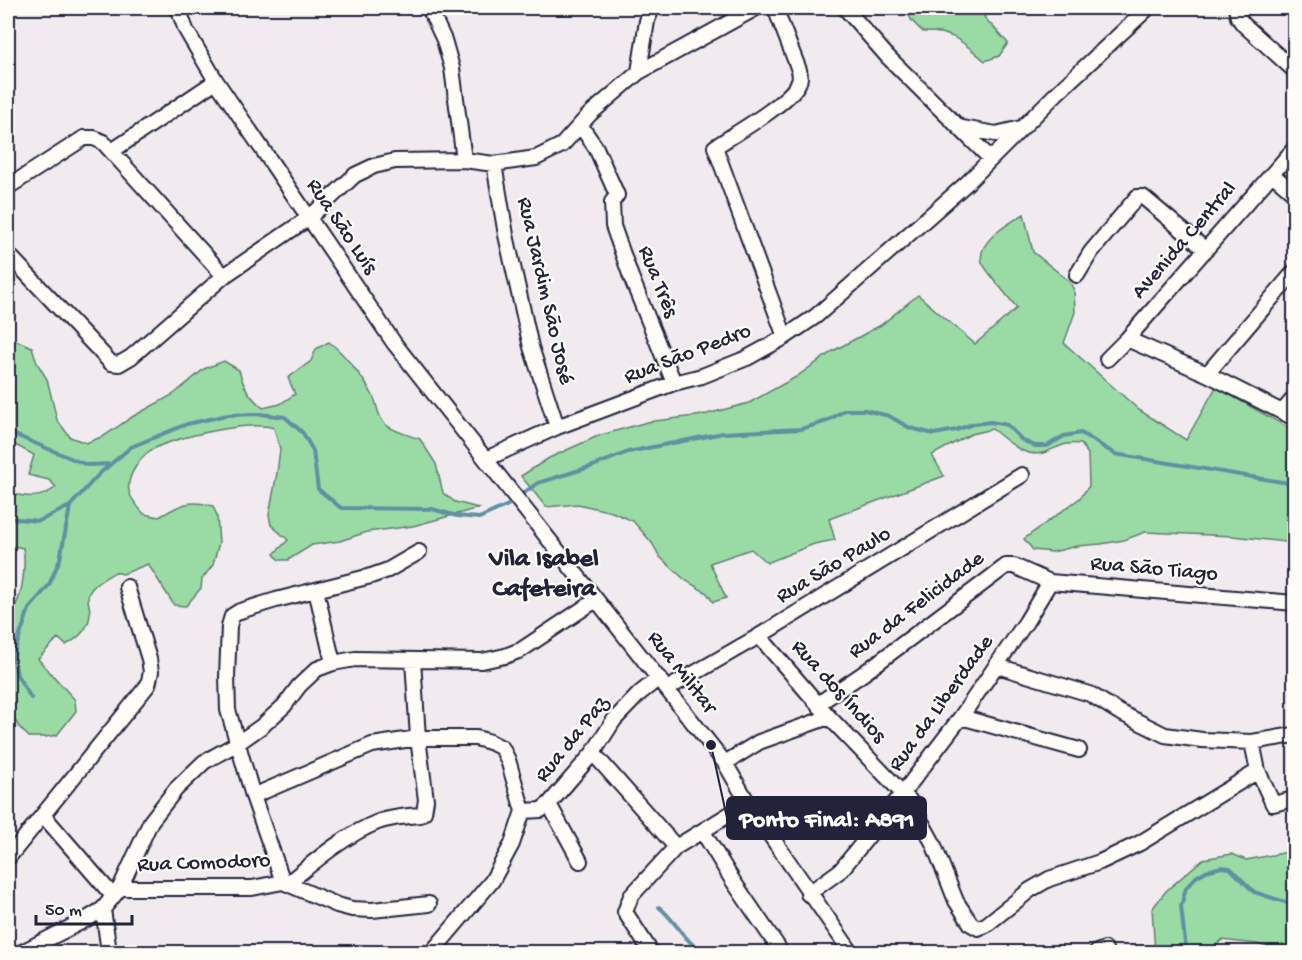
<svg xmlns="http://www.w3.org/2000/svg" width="1302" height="960" viewBox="0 0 1302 960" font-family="'Gochi Hand',sans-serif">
<rect width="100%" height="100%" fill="#f1ebf0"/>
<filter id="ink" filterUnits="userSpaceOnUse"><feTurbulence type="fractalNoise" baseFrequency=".0167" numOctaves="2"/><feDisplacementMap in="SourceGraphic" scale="12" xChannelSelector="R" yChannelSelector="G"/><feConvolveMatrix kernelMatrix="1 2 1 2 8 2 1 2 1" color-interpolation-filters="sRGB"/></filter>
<g filter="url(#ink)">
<!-- green -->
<path fill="#9adba5" stroke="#5e7e70" stroke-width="1.5" d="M905,8H993L984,17L1008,43L999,56L985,61C962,42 954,31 923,32L912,21Z
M1024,214L1033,252L1069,281L1074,290L1075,312L1064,343L1139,410L1186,440L1216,387L1294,431V543L1233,536L1145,532L1124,540L1101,544L1077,546L1053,552L1033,550L1024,539L1080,498L1089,486L1088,454L1081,444C1064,442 1061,446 1046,452C1025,460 1007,440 992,429L971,434L932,455L944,476L829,519L835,540L814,544L767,563L751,549L710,563L726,598L713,602L707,593L685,580L660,557L652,543L633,521L612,512L578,504L546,507L521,476L549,458L598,436L647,422L703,415L749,403L796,377L833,351L881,325L918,295L975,344L1017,308C1011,300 984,269 982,262C976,241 1010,223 1024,214Z
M8,337L32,347L37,363L47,379L57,420L70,437L86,443L104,436L132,417L174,394L204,369L224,361L239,370C243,387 250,397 263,408L280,404L295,394L288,378L311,361L316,349L329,342C344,353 366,381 374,398C378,407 377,416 385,424C394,432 409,435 420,439L436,464L443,493L455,502L479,508L413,526L367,532L340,541L312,545L288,560H279L274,554L288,540L271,525L269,515L277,473L280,449L274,428C249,420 177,437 153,449C141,456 126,476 129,491C130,499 138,507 144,514L159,517C180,505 188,499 213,506L217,516L219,543L213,565L202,579L201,588L186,606L174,605L148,564L123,574L115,572C106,578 94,583 89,593C86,600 90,605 90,612C90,627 79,638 66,645L58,638L38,659L75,700L76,711L57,735L46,737H29L19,727L8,709V614C23,605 26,564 23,548L8,545V493C26,497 41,500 56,487L49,480L28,475L34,455L8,441Z
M1294,851V952H1284L1257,944L1222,940L1208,952H1155L1152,909L1166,891L1203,859L1232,854L1246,860Z"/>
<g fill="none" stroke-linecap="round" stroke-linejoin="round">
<!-- stream -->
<path stroke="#6090a1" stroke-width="4" d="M8,432L87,465L111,464
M525,492L538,483L593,466L628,452L723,433L801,429L827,421L845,410H865L889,416L910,428L934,434L956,430L973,424L991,422L1007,425L1022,440L1035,446H1047L1064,436L1081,433L1115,454L1294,484
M8,518L39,521L70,506L99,474L131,447L187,424L228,415L260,414L285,417L303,433L313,451L318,489L341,508L432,509L457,516L479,518L508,505
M31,698L17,675L13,656L29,609L49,585L60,559L70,507
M659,907C676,921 684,941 703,952
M1186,952L1181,906L1186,888L1196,877L1206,871L1222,867L1230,868L1254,892L1294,905"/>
<defs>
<path id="minor" d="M178,8L186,30L216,81L394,343L725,763L748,803L851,952
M429,8L444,40L452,68L464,160
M775,8L799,70C800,75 801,79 798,84C786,105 736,133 715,147L785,337
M845,8L887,56L991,159
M1236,8L1238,17L1243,24L1294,70
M639,72L647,21L652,8
M580,125L596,148L617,195L612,202L613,226L631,277L674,383
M962,128L996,134L1021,128
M112,151L216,81
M494,164L506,235L531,347L557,427
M1272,174L1294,193
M8,187L84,138H94L103,142L224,276
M8,254L111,363L119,364L131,357L224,276L310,217L355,175L374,166L395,161L464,160L494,164L536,158L562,145L590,114L639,72L756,8
M1077,275L1091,252L1137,197H1143L1206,250
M1127,339L1207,374L1294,418
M1107,359L1127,339L1294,149
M1207,374L1294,272
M1283,411L1294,398
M486,459L557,427L674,383L702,376L747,358L785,337L816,316L967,183L1057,93L1148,8
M316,590L333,663
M759,636L829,717L910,801L933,843L956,901L971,924L978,928L986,925L1030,890L1049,879L1100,862L1140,843L1258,771
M997,666L1090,694L1119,712L1165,735L1202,740L1252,742L1294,735
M667,689L759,636L1022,475
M818,704L864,673L1006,566H1014L1050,582L1294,603
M961,717L1079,750
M1252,742L1258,771L1273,804L1294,799
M593,753L676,847
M725,763L759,742L829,717
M253,796L372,745L418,738H476L490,742L502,748L508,760L523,811
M549,804L580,861
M43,815L113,896
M703,832L733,881L778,947
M8,858L148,685L151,672L149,659L127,587
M283,882L253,796L228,710L227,677L229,626L232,616L240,611L276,600L371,576L388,570L419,552
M288,883C315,861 345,835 378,822C391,817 407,816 420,815L424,812L426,800L418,738L413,660
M120,888H252L283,882L337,905L352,909L372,910L429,904
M808,894L841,870L903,793L961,717L1026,622L1050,582
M103,909L109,952
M22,952L87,919L103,909L120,888L151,821L176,789L204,762L238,743L262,726L284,706L299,686L317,669L333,663L355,659L482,661L505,656L521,650L596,600
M432,952L492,881L512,844L523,811L541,810L549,804L593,753L614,720L640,693L659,678
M651,952L625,912L631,896L676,847L748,803
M1097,952L1105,949"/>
</defs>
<!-- minor casing -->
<use href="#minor" stroke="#22223b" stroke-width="18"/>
<!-- minor -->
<use href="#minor" stroke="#fdfcf7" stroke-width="14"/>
</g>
</g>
<g text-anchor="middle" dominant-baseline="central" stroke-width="4.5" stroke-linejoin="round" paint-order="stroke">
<!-- street labels -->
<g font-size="22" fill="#22223b" stroke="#fdfcf7">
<text transform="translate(341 227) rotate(56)">Rua São Luís</text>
<text transform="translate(1185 241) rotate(-49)">Avenida Central</text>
<text transform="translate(657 282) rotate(68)">Rua Três</text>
<text transform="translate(544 291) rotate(77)">Rua Jardim São José</text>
<text transform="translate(688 355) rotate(-21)">Rua São Pedro</text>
<text transform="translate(834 566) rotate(-31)">Rua São Paulo</text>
<text transform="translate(1154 570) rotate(5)">Rua São Tiago</text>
<text transform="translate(917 606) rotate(-37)">Rua da Felicidade</text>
<text transform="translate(681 673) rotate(52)">Rua Militar</text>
<text transform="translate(838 692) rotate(48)">Rua dos Índios</text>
<text transform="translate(942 704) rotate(-54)">Rua da Liberdade</text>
<text transform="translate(573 740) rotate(-51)">Rua da Paz</text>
<text transform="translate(204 864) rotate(-2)">Rua Comodoro</text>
</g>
<!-- quarter labels -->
<g font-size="26" font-weight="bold" fill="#22223b" stroke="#fdfcf7">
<text x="544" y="560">Vila Isabel<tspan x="544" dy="30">Cafeteira</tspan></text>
</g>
</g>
<!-- callouts -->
<path fill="none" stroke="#22223b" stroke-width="2" d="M711 745L727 818"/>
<circle fill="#22223b" stroke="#fdfcf7" stroke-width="2" cx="711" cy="745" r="6"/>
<rect fill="#22223b" stroke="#22223b" stroke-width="2" x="727" y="797" width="199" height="42" rx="6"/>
<g font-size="24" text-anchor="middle" font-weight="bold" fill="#fff">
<text x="827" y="826">Ponto Final: A891</text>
</g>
<!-- margin -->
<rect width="1302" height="960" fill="none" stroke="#fdfcf7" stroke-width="30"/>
<rect x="15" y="15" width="1272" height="930" fill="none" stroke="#22223b" stroke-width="2" filter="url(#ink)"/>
<!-- scale -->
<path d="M36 915v9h96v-9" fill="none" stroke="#22223b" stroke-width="3"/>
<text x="45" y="915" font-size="18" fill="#22223b" stroke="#fdfcf7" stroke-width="4.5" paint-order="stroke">50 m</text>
</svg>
